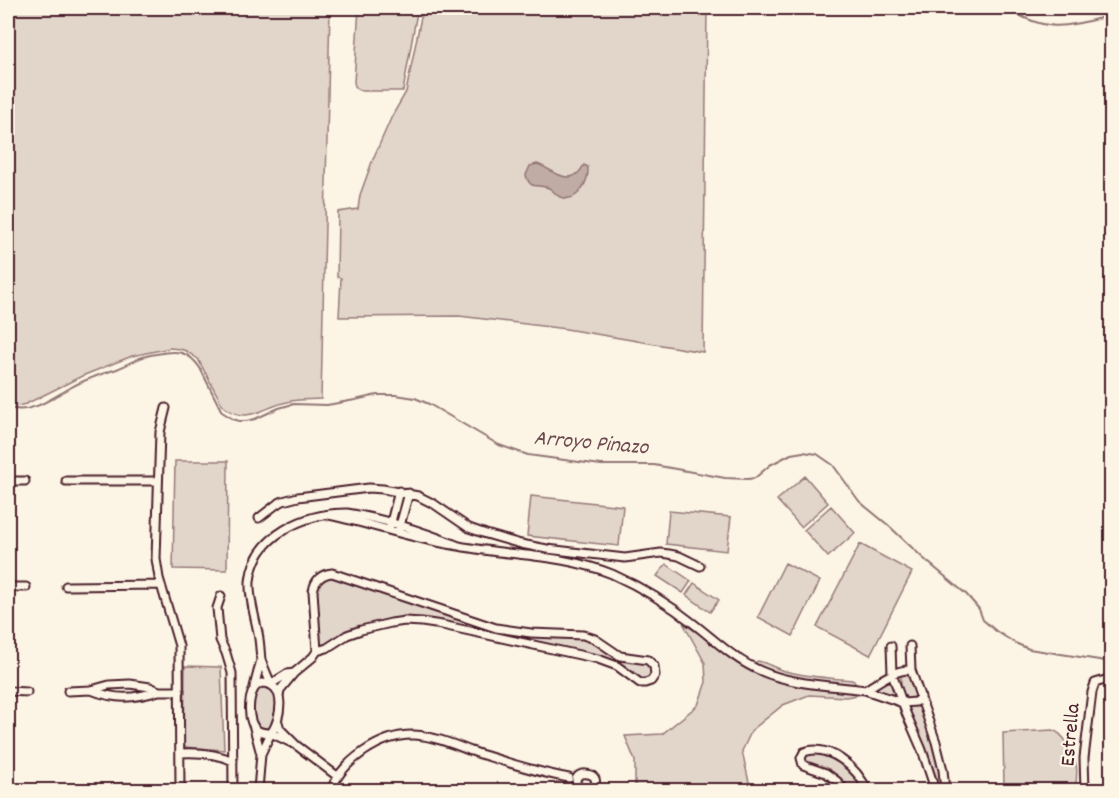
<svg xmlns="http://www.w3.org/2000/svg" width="1119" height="798" viewBox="0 0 1119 798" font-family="Dekko,sans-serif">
<rect width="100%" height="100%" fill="#fcf5e5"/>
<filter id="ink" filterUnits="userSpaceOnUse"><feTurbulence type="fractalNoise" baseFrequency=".0167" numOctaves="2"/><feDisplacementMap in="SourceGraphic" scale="12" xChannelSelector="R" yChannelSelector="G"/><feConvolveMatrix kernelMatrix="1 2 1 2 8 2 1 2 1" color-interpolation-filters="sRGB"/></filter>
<g filter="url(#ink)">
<!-- green -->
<path fill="#e2d5ca" stroke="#967a7a" stroke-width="1.5" d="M8,8H330L321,399C309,400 298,399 287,402C263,407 246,426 223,406L198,359L186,351L180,349L170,348L132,356L82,376L26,404L17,406L8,402Z
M359,8H417V12L403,91H362C356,90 355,88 354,82Z
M420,8H707L703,352L566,329L459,316L339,317L341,278L337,277L338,212L358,209L360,195L373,159L392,116L406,92L422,12Z
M175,461H228L227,570L173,569Z
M805,476L828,503L801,527L777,500Z
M531,496L623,506L619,546L527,536Z
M831,506L855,533L828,557L804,530Z
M669,511L731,517L727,551L666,544Z
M860,544L912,572L870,655L817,627Z
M785,563L820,581L793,636L758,617Z
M666,564L691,581L683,593L657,576Z
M328,576L338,578L492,631L491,633L432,620L412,618L346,634L324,645H321L319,643L316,595L317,585L321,580Z
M694,583L719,600L710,612L686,595Z
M683,623L761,674L791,685L863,694L846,697L809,695L783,705L752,730L742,751L749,782L754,790H635V761L625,736L662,734L698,705L706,682L705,663Z
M501,630L585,638L626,660L649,663L653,673L650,677L644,681L639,679L618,662L509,638L499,633Z
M758,661C768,663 776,669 785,671C807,677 830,678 852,680L855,682V685L796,678L775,673L754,663Z
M185,666L221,667L224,750L184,747Z
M905,673C913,677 915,688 916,696L914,699L908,700C902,695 900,683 901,675Z
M890,680L897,695L896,697L877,690V687Z
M261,686H267L274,690L276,697L277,715L270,730L260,729C250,717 252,698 261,686Z
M918,705H920C929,733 941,761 942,790H939L928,753L910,712L909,707Z
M1052,730C1065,733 1073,753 1076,765C1078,773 1076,783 1075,790H1004L1003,733Z
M811,753C836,758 853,768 864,790H847L844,786L806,765L803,761L805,756Z"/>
<!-- water -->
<path fill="#c0aca5" stroke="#917474" stroke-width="1.5" d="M537,164C549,167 565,185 578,173C581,171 582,168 584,165L588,167C589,181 578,204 560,197C556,195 553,190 549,188C538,183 530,191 526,175L530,166Z"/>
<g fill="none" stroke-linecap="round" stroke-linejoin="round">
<!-- stream -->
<path stroke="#917474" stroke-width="2" d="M1006,8C1049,34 1065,27 1112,15
M8,407C29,416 52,398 70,388C85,379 101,374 117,369C125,366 131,362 138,359C144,356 150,355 156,354C176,350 188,350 200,368L222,412L233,419L239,421H246L255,419L279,408L293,404L327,405L355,400L377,395H396L415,398L429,404L499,445L528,455L601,465H654L725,478L748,479L755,478L770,465L791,454L803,452L817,454L833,465L859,501L866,507L888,525L923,558L966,594L979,609L983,620L996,631L1015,643L1029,649L1112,662"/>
<defs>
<path id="minor" d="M166,408L160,432L156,559L159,578L179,646L180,790
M8,481H25
M66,481H158
M259,518L277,504L283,501L298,497L369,488L383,489L418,496L434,504L469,528L486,534L521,544L547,549L625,558L661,553L669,554L679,556L700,566
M390,526L399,491
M399,529L409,493
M459,546C510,556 563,554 612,574C641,587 669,604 694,624C716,641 735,660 761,671C793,685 830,685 865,690
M66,586L161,585
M8,587H26
M221,596L217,608L220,640L226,653L232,673L233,790
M891,646L892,674L906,713L922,750L932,780L934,790
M910,646L911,670L936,742L943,770L945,790
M261,660C260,651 260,642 258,633C255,616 249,599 250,582C254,535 305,513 347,513C385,519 422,531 459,546C415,540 373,524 329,515
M911,670C894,669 879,682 865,690L903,703L916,702L921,697
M294,673L313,657L317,651L327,648L347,635L361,630L391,623L405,621L422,622L442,625L598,659L617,666L640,683H645L651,681L655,675L654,666L648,660L620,656L595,639L583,635L531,633L496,628L332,573C321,574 315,580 313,591L317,651
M261,683C288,682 281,720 271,733C266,733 261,733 257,730C247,722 248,699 254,689C256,685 258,685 261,683Z
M254,687L261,660L271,684L287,674L294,673L280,690L279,697
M8,691L27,692
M68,691L91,690L109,685L130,684L150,687L159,691C133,699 116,700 91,690
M159,691H180
M254,728L261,754L271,733L296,745L280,729L278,722
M296,745L337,776
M180,753C198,752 216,753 233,761
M107,790C119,787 133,787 146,790
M258,790L261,754
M331,790C342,761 381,734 414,735C433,736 453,744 471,751C503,761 535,772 569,778
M581,790C561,768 610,769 591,790
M845,790L838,782L826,773L803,765L801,758L804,752C830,743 858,769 867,790
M1085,790L1084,758L1092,692L1095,683L1105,680H1112"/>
</defs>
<!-- minor casing -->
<use href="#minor" stroke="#4a1f2b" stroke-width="11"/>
<!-- minor -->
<use href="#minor" stroke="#fcf5e5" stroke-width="7"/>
</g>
</g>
<g text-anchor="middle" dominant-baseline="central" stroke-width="4.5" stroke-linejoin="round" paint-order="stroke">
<!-- street labels -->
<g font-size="21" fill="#4a1f2b" stroke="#fcf5e5">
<text transform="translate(1072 735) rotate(-85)">Estrella</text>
</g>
<!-- water labels -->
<g font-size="22" font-style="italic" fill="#6d4950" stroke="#fcf5e5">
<text transform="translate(591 444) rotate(5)">Arroyo Pinazo</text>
</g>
</g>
<!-- margin -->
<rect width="1119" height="798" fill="none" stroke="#fcf5e5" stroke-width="30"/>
<rect x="15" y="15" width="1089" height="768" fill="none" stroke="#4a1f2b" stroke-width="2" filter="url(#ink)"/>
</svg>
